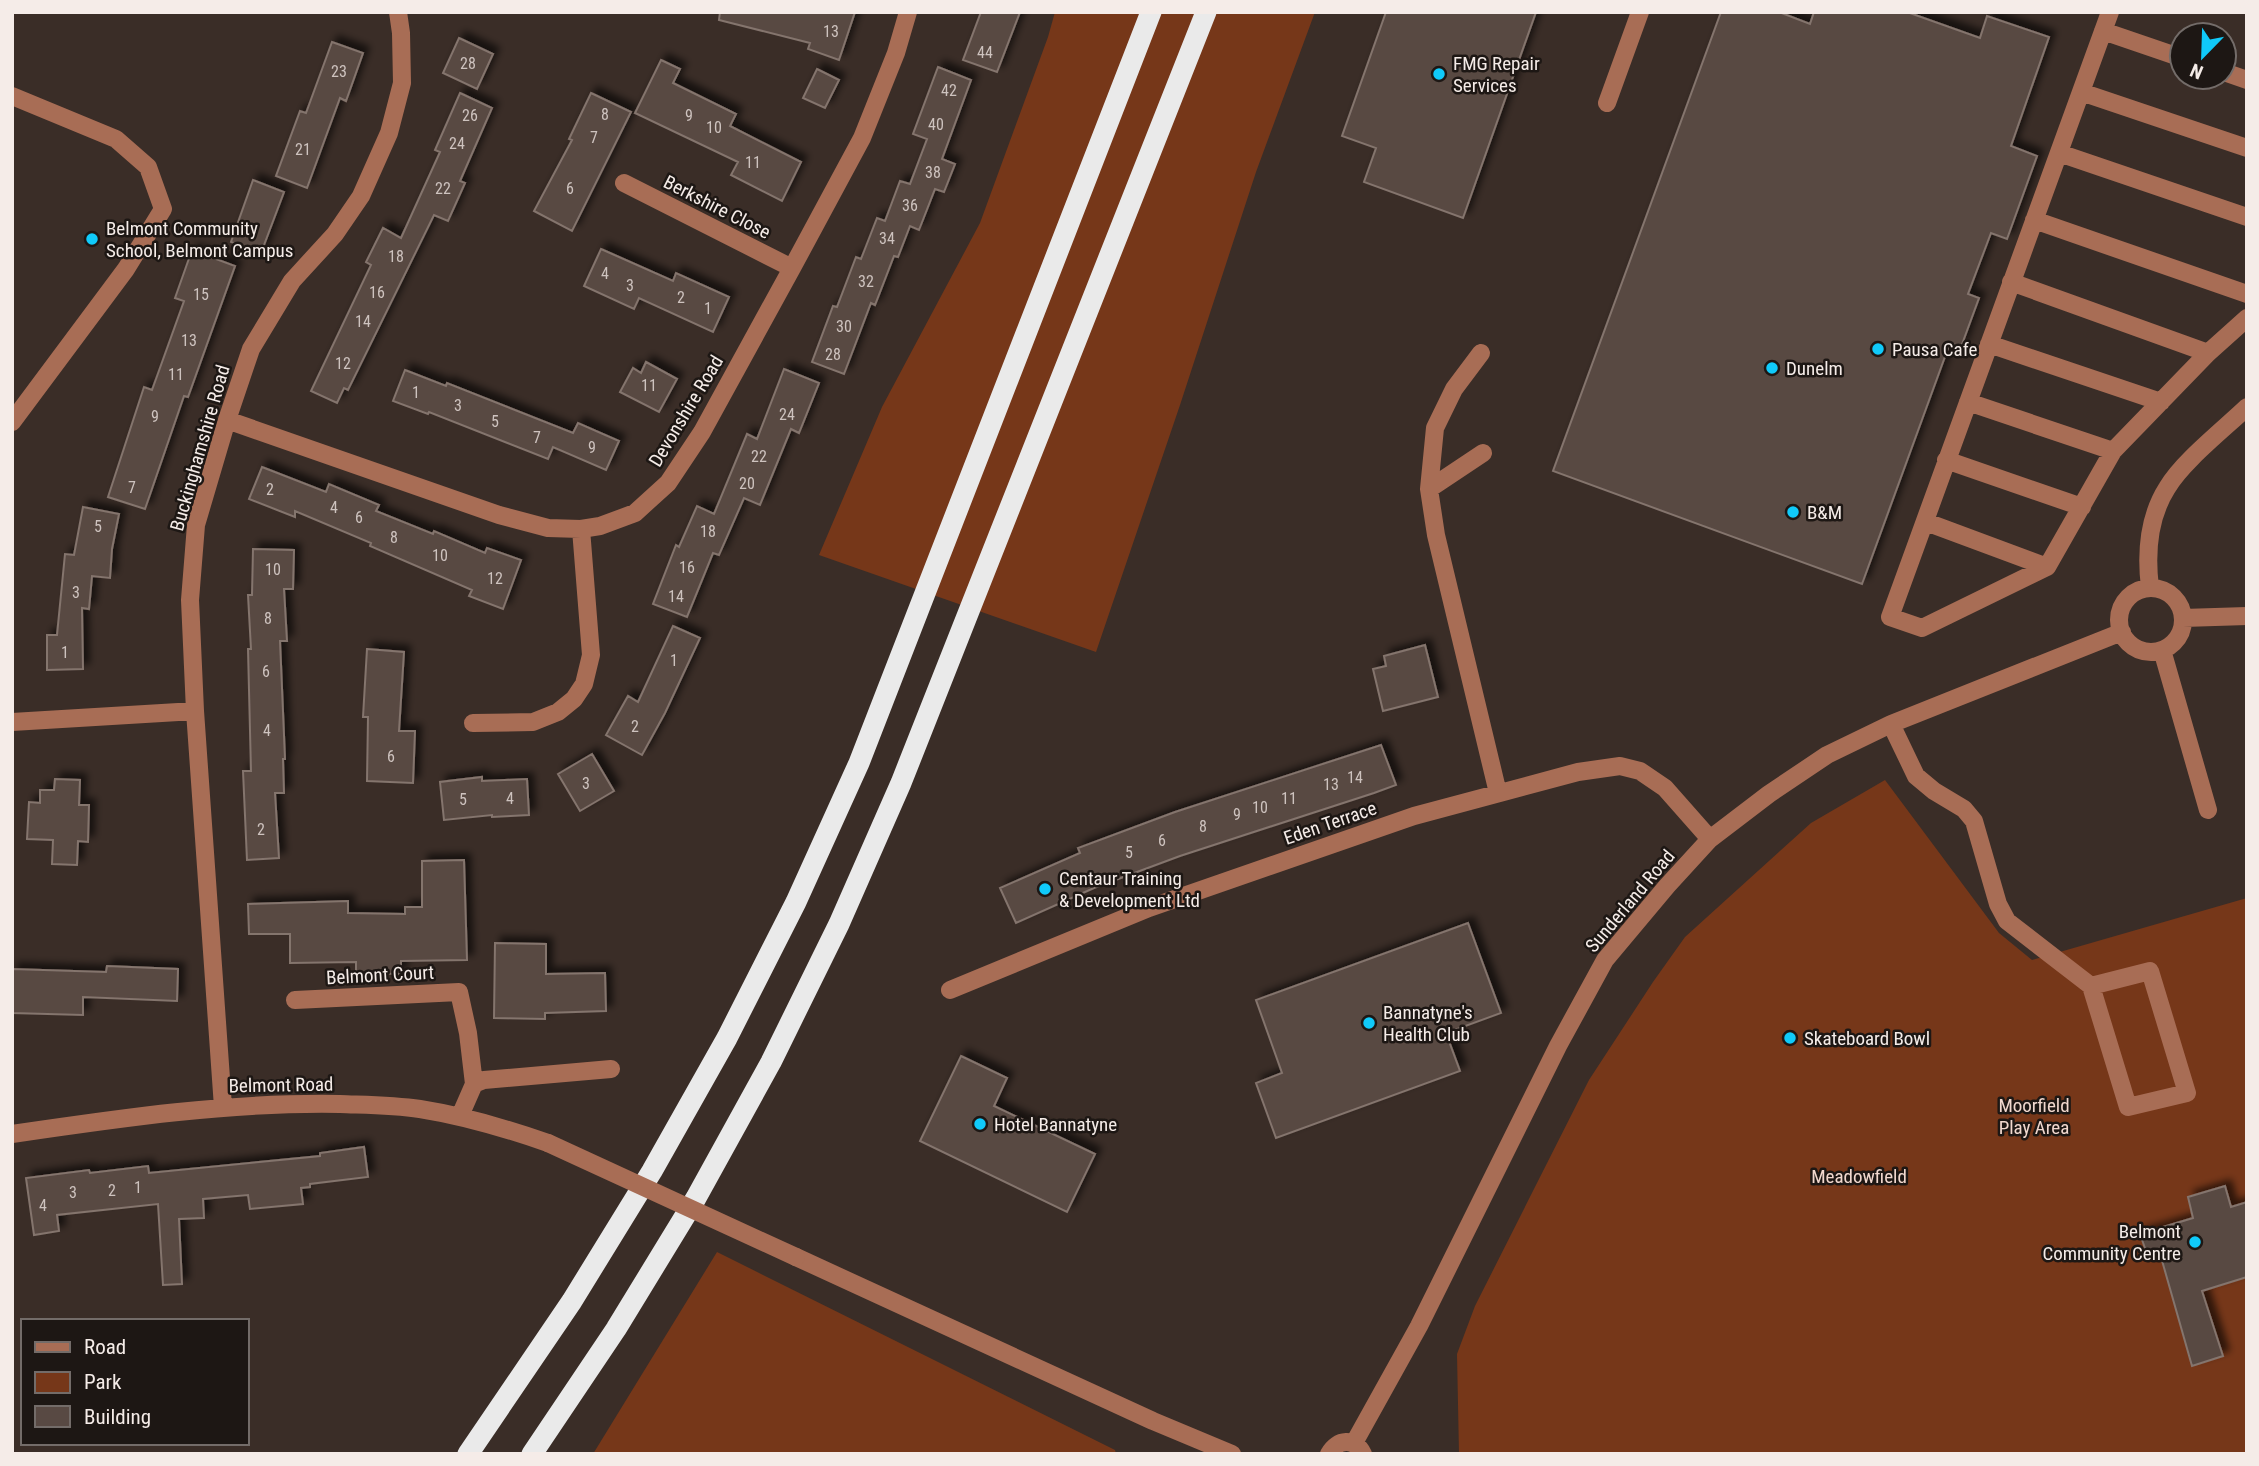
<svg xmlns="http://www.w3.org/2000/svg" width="2259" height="1466" viewBox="0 0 2259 1466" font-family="'Roboto Condensed',sans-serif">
<defs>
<filter id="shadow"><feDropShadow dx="6" dy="-6" stdDeviation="3.5" flood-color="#0009"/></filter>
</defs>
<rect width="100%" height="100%" fill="#3a2d27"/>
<!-- green -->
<path fill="#763719" d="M1055,12H1315L1256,172L1180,405L1096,652L819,555L882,407L980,223L1048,37Z
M1885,780L1999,933L2032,960L2247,898V1454H1459L1457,1354L1475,1306L1589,1080L1653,982L1685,937L1811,823Z
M717,1252L1115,1450L1116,1454H593Z"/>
<!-- building -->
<path fill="#584943" stroke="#84746d" stroke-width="2" filter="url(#shadow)" d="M720,12H855L839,60L808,49L810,43L719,20Z
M981,12H1020L997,72L963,60Z
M1386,12H1536L1463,218L1364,182L1376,148L1342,136Z
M1721,12H1779L1810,24L1814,12H1907L1980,38L1987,16L2049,37L2011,146L2037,156L2007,239L1991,233L1968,294L1979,298L1961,347L1950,343L1862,584L1553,471Z
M459,38L493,54L477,89L443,73Z
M332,42L363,53L346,101L340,98L307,188L276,176L300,111L306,113Z
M661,60L680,69L673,83L736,114L730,126L801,162L782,201L731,175L738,162L635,113Z
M938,67L971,80L942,159L955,164L944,192L935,189L919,230L910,226L898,257L894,256L875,305L871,303L844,374L812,362L833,306L837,307L856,257L861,259L877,218L885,221L900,181L910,184L927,139L913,134Z
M817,69L839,80L825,108L803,98Z
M460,93L492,108L460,181L465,183L448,221L434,215L348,390L344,388L337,403L311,391L371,265L366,262L383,228L401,238L440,152L435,150Z
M591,93L631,112L572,231L534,211L572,140L569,139Z
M253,180L284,192L261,253L231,242Z
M601,249L673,281L676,273L729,297L713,332L639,298L634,309L584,286Z
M192,250L235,266L188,397L184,396L145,509L108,497L144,387L152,390L184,301L175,298Z
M646,362L677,379L659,412L620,392L633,368L641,373Z
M784,369L819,383L799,433L791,429L760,505L744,498L719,555L713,553L687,617L653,604L676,545L679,547L697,506L714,514L747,434L757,439Z
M405,370L446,386L447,383L573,433L578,423L619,441L606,470L553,447L548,459L429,412L428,414L393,401Z
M262,467L326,492L329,484L379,505L376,511L433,534L434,531L485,553L487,548L521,560L503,609L469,596L472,590L370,546L371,543L295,511V517L249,499Z
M83,507L119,514L112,549L110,578L92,576L89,609L82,608L83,669L47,670V635H57L65,554L74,555Z
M253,549L294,550L293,589H284L287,641H280L285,759H283L284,793H275L279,858L247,860L243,771H251L248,649H251L248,595H252Z
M673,626L700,638L665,713L642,755L606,735L628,696L638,702Z
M1425,645L1438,697L1383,711L1373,669L1386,666L1384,656Z
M367,649L404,652L399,731H415L413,783L367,781L368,717H363Z
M1381,745L1396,785L1374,793L1180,856L1094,888L1016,923L1000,888L1080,853L1078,848L1175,812Z
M592,754L614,791L580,811L558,774Z
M482,777V781L527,779L529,815L492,817V815L444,820L440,782Z
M55,779L80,780L79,805H89L88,842L78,841L77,865L52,864L53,840L27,839L29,802L40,803V790H54Z
M464,860L467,960L401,961V974L356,973V962L290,963V934H249L248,904L348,901V913L405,914V907H422V861Z
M1468,923L1501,1013L1446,1033L1460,1071L1276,1138L1256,1083L1282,1073L1256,1000Z
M495,943L546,944V974L605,973L606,1011L545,1013V1019L494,1018Z
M107,966L178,969L177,1001L83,997V1015L12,1013V969L106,972Z
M961,1056L1007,1078L994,1106L1095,1154L1067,1212L920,1141Z
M364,1147L368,1177L310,1184V1187L301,1188L303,1204L250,1209L248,1195L203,1199L204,1218L179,1219L182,1284L163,1285L158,1204L57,1215L59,1231L34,1235L26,1178L89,1170L90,1173L148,1166L149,1173L320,1156V1153Z
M2225,1186L2231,1207L2247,1202V1277L2202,1291L2223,1356L2192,1366L2159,1250L2147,1254L2140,1234L2193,1218L2188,1197Z"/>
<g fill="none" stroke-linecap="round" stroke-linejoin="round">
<!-- minor -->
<path stroke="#a86d55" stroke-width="18" d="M2103,31L2182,58
M2224,72L2247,80
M2081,92L2247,148
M12,96L116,139L148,167L163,209L126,269L12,422
M1607,103L1640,12
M2059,153L2247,217
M624,183L792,268
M2034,220L2247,294
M2011,282L2208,353
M1989,344L2161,402
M1481,353L1454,389L1435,428L1429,489L1436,535L1498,793
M1968,402L2113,451
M227,420L499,515L548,528L581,529L600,526L635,513L668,483L702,432L792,268L862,138L896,53L908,12
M1946,460L2082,507
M1429,489L1483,453
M1926,522L2047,567L2113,451L2208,353L2247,318
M2047,567L1922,628L1890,617L2110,12
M2150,588C2146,555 2148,518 2167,488C2182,462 2224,429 2247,407
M2119 620a32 32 0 1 1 64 0a32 32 0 1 1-64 0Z
M2183,618L2247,616
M2162,650L2208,810
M12,722L195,711
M473,723L533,722L558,712L574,699L584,684L591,655L581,529
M1891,724L1916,776L1934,791L1964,809L1974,821L1998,904L2007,921L2091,986L2128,1107L2187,1093L2150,971L2091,986
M950,990L1149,908L1414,816L1578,772L1620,766L1640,771L1665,788L1710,839
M295,1000L459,992L468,1033L474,1084
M223,1107L195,711L190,600L196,525L227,420L251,349L292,281L335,234L361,196L389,133L402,83L401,33L398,12
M460,1116L474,1084L484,1080L611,1069
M12,1134C121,1118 230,1102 340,1104C366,1105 393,1105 420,1109C464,1116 505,1128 548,1143
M796,1257L1153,1421L1232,1454
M1354,1443L1419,1326L1558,1046L1605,960L1667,886L1710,839L1769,794L1827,755L1891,724L2122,632
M1329,1454C1337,1439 1355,1437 1363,1454"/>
<!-- highway -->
<path stroke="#eaeaea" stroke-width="21" d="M468,1454L572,1301L652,1171L727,1038L796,902L859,763L1151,12
M532,1454L616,1329L696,1198L771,1062L839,924L901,783L1206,12"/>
<!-- minor-bridge -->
<path stroke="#a86d55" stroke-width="18" d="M548,1143L796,1257"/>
</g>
<!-- markers -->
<g fill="#10cafa" stroke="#1d1714" stroke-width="2.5">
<circle cx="1439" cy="74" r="7"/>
<circle cx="92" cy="239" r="7"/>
<circle cx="1878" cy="349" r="7"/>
<circle cx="1772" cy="368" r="7"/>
<circle cx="1793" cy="512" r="7"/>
<circle cx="1045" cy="889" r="7"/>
<circle cx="1369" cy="1023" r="7"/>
<circle cx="1790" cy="1038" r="7"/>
<circle cx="980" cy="1124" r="7"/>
<circle cx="2195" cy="1242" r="7"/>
</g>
<g text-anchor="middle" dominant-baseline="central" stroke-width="5" stroke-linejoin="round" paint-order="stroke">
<!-- number labels -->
<g font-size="16" fill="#cec3bf">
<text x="831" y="31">13</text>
<text x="985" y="52">44</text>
<text x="468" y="63">28</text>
<text x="339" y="71">23</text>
<text x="949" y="90">42</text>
<text x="605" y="114">8</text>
<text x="470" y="115">26</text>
<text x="689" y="115">9</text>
<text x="936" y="124">40</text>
<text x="714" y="127">10</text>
<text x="594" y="137">7</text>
<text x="457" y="143">24</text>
<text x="303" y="149">21</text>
<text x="753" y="162">11</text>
<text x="933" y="172">38</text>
<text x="443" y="188">22</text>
<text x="570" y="188">6</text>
<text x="910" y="205">36</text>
<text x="887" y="238">34</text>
<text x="396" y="256">18</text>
<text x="605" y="273">4</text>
<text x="866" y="281">32</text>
<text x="630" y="285">3</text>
<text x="377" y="292">16</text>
<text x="201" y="294">15</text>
<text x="681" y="297">2</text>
<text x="708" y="308">1</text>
<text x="363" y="321">14</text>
<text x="844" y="326">30</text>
<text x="189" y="340">13</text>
<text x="833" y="354">28</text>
<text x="343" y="363">12</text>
<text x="176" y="374">11</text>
<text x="649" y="385">11</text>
<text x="416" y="392">1</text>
<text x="458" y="405">3</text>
<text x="787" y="414">24</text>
<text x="155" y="416">9</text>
<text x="495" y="421">5</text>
<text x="537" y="437">7</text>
<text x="592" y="447">9</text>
<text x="759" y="456">22</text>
<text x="747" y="483">20</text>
<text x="132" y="487">7</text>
<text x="270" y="489">2</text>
<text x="334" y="507">4</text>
<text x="359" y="517">6</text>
<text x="98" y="526">5</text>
<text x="708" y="531">18</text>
<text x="394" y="537">8</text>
<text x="440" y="555">10</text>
<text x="687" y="567">16</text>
<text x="273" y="569">10</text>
<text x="495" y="578">12</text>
<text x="76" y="592">3</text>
<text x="676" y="596">14</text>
<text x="268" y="618">8</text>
<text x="65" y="652">1</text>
<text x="674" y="660">1</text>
<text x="266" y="671">6</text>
<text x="635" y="726">2</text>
<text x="267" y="730">4</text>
<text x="391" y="756">6</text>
<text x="1355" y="777">14</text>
<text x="586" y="783">3</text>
<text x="1331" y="784">13</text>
<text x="510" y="798">4</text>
<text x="1289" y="798">11</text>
<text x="463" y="799">5</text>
<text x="1260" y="807">10</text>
<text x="1237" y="814">9</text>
<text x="1203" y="826">8</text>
<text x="261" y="829">2</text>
<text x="1162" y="840">6</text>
<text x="1129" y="852">5</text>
<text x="138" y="1187">1</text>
<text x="112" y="1190">2</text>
<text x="73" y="1192">3</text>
<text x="43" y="1205">4</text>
</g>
<!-- poi labels -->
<g font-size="19" fill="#f5ece8" stroke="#1d1714" text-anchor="start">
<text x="1453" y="63">FMG Repair<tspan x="1453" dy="22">Services</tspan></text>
<text x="106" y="228">Belmont Community<tspan x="106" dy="22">School, Belmont Campus</tspan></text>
<text x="1892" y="349">Pausa Cafe</text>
<text x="1786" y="368">Dunelm</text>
<text x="1807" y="512">B&amp;M</text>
<text x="1059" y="878">Centaur Training<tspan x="1059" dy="22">&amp; Development Ltd</tspan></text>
<text x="1383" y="1012">Bannatyne's<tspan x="1383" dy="22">Health Club</tspan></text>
<text x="1804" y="1038">Skateboard Bowl</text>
<text x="994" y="1124">Hotel Bannatyne</text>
<text x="2181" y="1231" text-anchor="end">Belmont<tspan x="2181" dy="22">Community Centre</tspan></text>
</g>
<!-- street labels -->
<g font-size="19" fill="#f5ece8" stroke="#1d1714">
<text transform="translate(717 207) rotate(27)">Berkshire Close</text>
<text transform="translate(686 411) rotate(-59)">Devonshire Road</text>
<text transform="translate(200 448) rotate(-74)">Buckinghamshire Road</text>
<text transform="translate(1330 823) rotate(-19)">Eden Terrace</text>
<text transform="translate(1630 901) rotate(-50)">Sunderland Road</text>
<text transform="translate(380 975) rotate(-3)">Belmont Court</text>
<text transform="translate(281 1085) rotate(-1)">Belmont Road</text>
</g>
<!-- park labels -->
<g font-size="19" fill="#f1d8ce" stroke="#1d1714">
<text x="2034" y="1105">Moorfield<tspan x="2034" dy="22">Play Area</tspan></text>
<text x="1859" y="1176">Meadowfield</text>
</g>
</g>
<!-- border -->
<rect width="2259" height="1466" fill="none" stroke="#f5ece8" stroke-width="28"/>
<!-- legend -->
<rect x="21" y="1319" width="228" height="126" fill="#1d1714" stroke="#736c69" stroke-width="2"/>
<rect x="35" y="1342" width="35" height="10" fill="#a86d55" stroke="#736c69" stroke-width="2"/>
<text x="84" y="1354" font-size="21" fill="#f5ece8">Road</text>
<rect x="35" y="1372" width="35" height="21" fill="#763719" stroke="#736c69" stroke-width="2"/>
<text x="84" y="1389" font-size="21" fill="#f5ece8">Park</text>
<rect x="35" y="1406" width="35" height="21" fill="#584943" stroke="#736c69" stroke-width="2"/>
<text x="84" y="1424" font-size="21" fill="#f5ece8">Building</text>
<!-- north arrow -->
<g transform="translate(2203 56) rotate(203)"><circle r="33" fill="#1d1714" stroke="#736c69" stroke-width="2"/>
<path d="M0-5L12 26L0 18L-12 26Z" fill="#10cafa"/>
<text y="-10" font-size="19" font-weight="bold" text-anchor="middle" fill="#f5ece8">N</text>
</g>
</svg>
